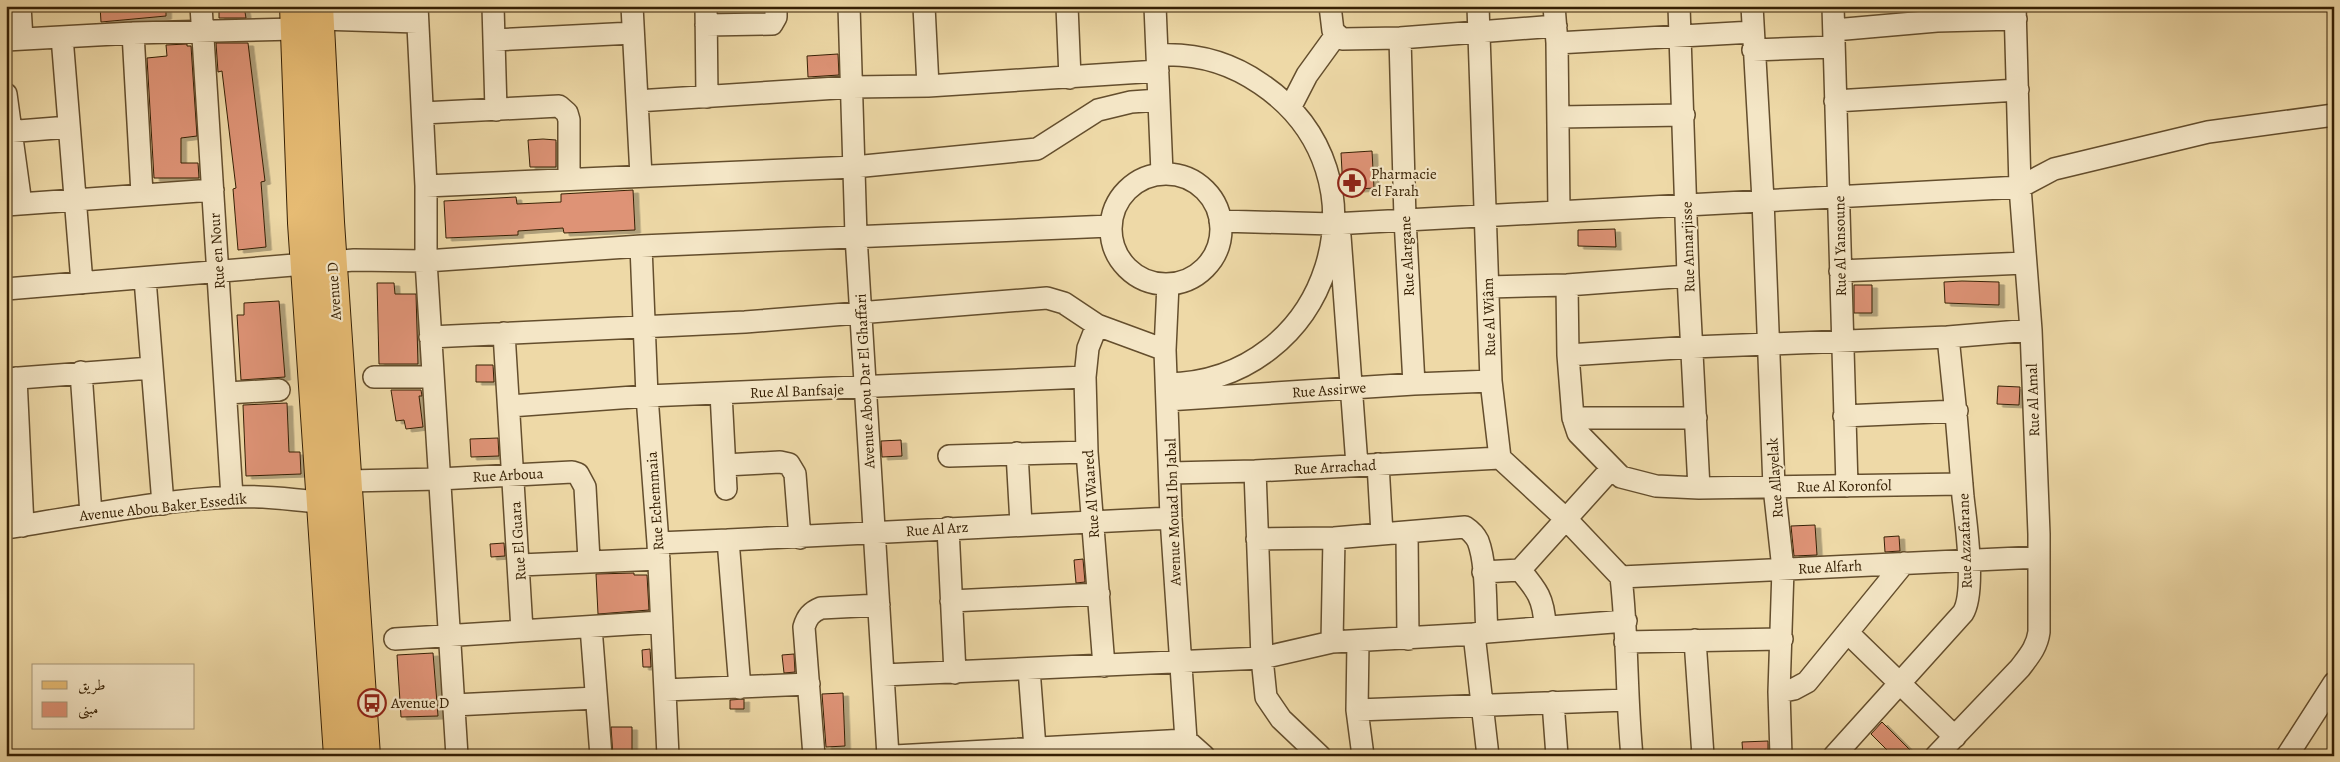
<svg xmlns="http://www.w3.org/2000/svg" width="2340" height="762" viewBox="0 0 2340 762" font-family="Alegreya,Amiri,serif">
<defs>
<filter id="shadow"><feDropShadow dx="5.5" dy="3" stdDeviation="0" flood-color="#0004"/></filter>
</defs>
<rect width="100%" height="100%" fill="#eed9a7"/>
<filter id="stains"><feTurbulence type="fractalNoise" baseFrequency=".004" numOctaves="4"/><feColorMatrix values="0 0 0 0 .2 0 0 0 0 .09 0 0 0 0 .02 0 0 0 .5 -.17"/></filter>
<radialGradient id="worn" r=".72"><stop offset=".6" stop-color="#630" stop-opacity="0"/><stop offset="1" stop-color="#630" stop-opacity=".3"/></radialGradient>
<!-- building -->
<path fill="#de9376" stroke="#362004" filter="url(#shadow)" d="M100,6H166V16L101,22Z
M219,6H244L246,18H219Z
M216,43H248L265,181L261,182L266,247L238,250L233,189L236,188L222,71L218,72Z
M187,44V46H191L197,136L181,138V163H198L199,178H154L147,58L167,56L166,45Z
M838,54L839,75L808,77L807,56Z
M543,139L556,140V167H530L528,140Z
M1372,151L1374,188L1343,190L1341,153Z
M633,190L635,230L564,233L563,228L518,231V235L446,238L444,201L516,197L517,204L561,202V194Z
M1615,229L1616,247L1578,246V230Z
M1962,281L1999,282V305L1945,303L1944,282Z
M377,283H394L395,294H416L418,364H379Z
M1854,285H1872V313H1854Z
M279,301L285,377L241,380L237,315H244V303Z
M476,365H493L494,382H476Z
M1998,386L2020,387L2019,405L1997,404Z
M391,390H421L422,396H419L423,427L406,429L404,420L396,421Z
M287,403L289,452H300L301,474L246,476L243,405Z
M498,438L499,456L471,457L470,439Z
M901,440L902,456L882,457L881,441Z
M1815,525L1817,555L1794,556L1791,526Z
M1899,536L1900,551L1885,552L1884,537Z
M504,543L505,556L491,557L490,544Z
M1083,559L1085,582L1076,583L1074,560Z
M634,573V575H647L649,610L598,614L596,574Z
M650,649L651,667H643L642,650Z
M433,653L438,716L401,717L397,655Z
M794,654L795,672L784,673L782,655Z
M843,693L845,746L826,747L822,694Z
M744,699V709H730V700Z
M1882,722L1916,756H1893L1871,734Z
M611,727H632V756H613Z
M1768,741V756H1743L1742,742Z"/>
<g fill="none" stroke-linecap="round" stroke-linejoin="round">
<defs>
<path id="minor" d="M20,6L22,39
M201,6L232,497
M417,6L426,186V261L457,756
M493,6L496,110
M632,6L641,176
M706,6L707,97
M849,6L856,236L888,756
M924,6L928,86
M1067,6L1070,78
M1155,6L1162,173
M1330,6L1333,31L1342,39L1400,38L1556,26
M1478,6L1491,381L1500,458L1566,519L1621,577
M1554,6L1557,43L1559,211
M1679,6L1688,276L1699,488
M1752,6L1763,200L1774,487L1783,569L1779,692L1781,756
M1833,6L1847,486
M320,19L417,22
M706,25L772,24L776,17V6
M1834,30L1937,21L2016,19
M133,33L142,194
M62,37L82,283
M1400,38L1405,219L1414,384
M6,40L133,33L295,29
M494,40L633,33
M1557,43L1753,32
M1753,50L1832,47
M1158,55C1195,53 1231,63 1261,84C1396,175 1330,382 1167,384
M6,94L21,204
M637,101L852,87L928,86L1158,71
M1835,101L2018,90
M1290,108L1307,75L1336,35
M423,113L559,106L567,113L569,120V179
M1558,117L1684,115
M6,132L69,127
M1111 229a55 55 0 1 1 110 0a55 55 0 1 1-110 0Z
M426,186L854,167L1037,149L1098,110L1131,102L1159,100
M6,205L213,190
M1220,221L1333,224L2020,187L2054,169L2208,132L2334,115
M1340,236L1357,465
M641,246L647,396L658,543L668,756
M1840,271L2025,263
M145,279L163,504
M1168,284L1165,350L1171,518L1186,740
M1567,285L1568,355L1573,418L1578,433L1621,477L1656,486L1699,488L1962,484
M1488,287L1567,285L1688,276
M6,289L354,260L426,261L641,246L1110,226
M1097,325L1088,348L1085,377L1087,452L1104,666
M504,333L522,630
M430,337L745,322L1047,298L1064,303L1097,325L1165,350
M1568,355L1693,347L1948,337L2031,330
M81,372L91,514
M374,377H433
M16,378L23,526
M6,379L151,368
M227,393L279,390
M721,393L726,489
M1167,400L1414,384L1491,381
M510,406L647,396L1085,377
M1844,416L1957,411
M1573,418H1696
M1017,453L1021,524
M949,456L1087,452
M1378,464L1382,534
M725,465L780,462L789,464L795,474L800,538
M1255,471L1262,658L1266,697L1281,719L1320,756
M1170,473L1255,471L1500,458
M348,481L439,479L572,472L578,474L585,487L589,560
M6,528C81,517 157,500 233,497C263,495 292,500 321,502
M948,528L955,673
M1407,533L1408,639
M1257,539L1334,538L1465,527C1471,531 1475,535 1478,541C1487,564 1485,607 1487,632L1474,634L1488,756
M658,543L728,540
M520,565L659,559
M1520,570C1537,590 1544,599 1545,626
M1483,572L1520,570L1612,468
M1621,577L2039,557
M1621,577C1628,637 1626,696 1632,756
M951,601L1099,594
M591,627L601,756
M1487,632L1626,621
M1848,633L1955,737
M395,639L661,622
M1695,640L1703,756
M1332,642L1334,538
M1358,642L1357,710L1363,756
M1625,642L1782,639
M1029,669L1035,748
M883,675L1262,658L1332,642L1474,634
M740,688L728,540L1171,518
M665,690L809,684
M1779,692L1794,689L1807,682L1904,563
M1553,702L1557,756
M454,705L596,698
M1357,710L1627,700
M1186,740L1204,756
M814,756L804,627C807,617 811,612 821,608L879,605
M895,756L1186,740
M1834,756L1963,613C1976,592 1966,523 1963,497C1959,443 1954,390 1948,337
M1936,756L2020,668C2029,656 2037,647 2039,632V534L2031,330L2020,187L2015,6
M2287,756L2334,683"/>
<path id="major" d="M294,6L302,223L338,756
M319,6L330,222L366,756"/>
</defs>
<!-- minor casing -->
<use href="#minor" stroke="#644e2d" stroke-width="24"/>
<!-- major casing -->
<use href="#major" stroke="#362004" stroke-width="30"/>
<!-- minor -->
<use href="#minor" stroke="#f4e6c6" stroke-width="21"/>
<!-- major -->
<use href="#major" stroke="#e7bc74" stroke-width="28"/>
</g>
<!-- icons -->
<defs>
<symbol id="pharmacy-ring" viewBox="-11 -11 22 22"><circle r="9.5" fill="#f4e6c6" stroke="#8f2418" stroke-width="1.5"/><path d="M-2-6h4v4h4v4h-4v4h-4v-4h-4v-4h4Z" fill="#8f2418"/></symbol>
<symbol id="bus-ring" viewBox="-11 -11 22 22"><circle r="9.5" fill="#f4e6c6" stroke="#8f2418" stroke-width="1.5"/><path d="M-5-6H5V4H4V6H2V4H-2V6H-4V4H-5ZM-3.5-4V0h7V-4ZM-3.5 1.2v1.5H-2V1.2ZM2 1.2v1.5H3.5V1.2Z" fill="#8f2418"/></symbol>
</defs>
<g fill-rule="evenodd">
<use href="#pharmacy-ring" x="1336" y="167" width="32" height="32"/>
<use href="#bus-ring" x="356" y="687" width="32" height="32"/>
</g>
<g text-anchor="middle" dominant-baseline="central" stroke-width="4.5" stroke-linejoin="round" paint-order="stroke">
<!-- poi labels -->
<g font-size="15" fill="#362004" stroke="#f4e6c6" text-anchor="start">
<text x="1371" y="174">Pharmacie<tspan x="1371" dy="17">el Farah</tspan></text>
<text x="391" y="703">Avenue D</text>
</g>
<!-- street labels -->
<g font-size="15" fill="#362004" stroke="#f4e6c6">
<text transform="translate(1840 246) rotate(-91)">Rue Al Yansoune</text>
<text transform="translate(1688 247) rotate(-92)">Rue Annarjisse</text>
<text transform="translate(217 251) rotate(-94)">Rue en Nour</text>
<text transform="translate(1407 256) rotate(-93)">Rue Alargane</text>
<text transform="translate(334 291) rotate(-94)">Avenue D</text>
<text transform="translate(1489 317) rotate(-92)">Rue Al Wiâm</text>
<text transform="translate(865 381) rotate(-93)">Avenue Abou Dar El Ghaffari</text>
<text transform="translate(1329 390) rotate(-4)">Rue Assirwe</text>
<text transform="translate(797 391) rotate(-2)">Rue Al Banfsaje</text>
<text transform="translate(2033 400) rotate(-92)">Rue Al Amal</text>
<text transform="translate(1335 467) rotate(-3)">Rue Arrachad</text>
<text transform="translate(508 475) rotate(-3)">Rue Arboua</text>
<text transform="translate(1775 478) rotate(-94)">Rue Allayelak</text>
<text transform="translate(1844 486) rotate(-1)">Rue Al Koronfol</text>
<text transform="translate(1091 494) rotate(-94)">Rue Al Waared</text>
<text transform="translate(655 501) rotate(-94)">Rue Echemmaia</text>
<text transform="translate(163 507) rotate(-6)">Avenue Abou Baker Essedik</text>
<text transform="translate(1173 512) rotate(-92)">Avenue Mouad Ibn Jabal</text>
<text transform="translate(937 529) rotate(-4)">Rue Al Arz</text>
<text transform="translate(518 541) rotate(-94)">Rue El Guara</text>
<text transform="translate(1965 541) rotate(-92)">Rue Azzafarane</text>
<text transform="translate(1830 567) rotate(-3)">Rue Alfarh</text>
</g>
</g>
<!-- margin -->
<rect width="2340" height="762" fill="none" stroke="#eed9a7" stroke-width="25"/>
<rect x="8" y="8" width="2325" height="747" fill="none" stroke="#362004" stroke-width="2.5"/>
<rect x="12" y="12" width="2315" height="737" fill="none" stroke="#362004"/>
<!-- legend -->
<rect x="32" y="664" width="162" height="65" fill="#f4e6c6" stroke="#a89778"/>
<rect x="42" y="681" width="25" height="8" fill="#e7bc74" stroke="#a89778"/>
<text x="78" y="690" font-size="15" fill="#362004">طريق</text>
<rect x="42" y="702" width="25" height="15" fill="#de9376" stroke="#a89778"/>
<text x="78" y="714" font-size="15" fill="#362004">مبنى</text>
<rect width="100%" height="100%" filter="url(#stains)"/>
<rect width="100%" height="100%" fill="url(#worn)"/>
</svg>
